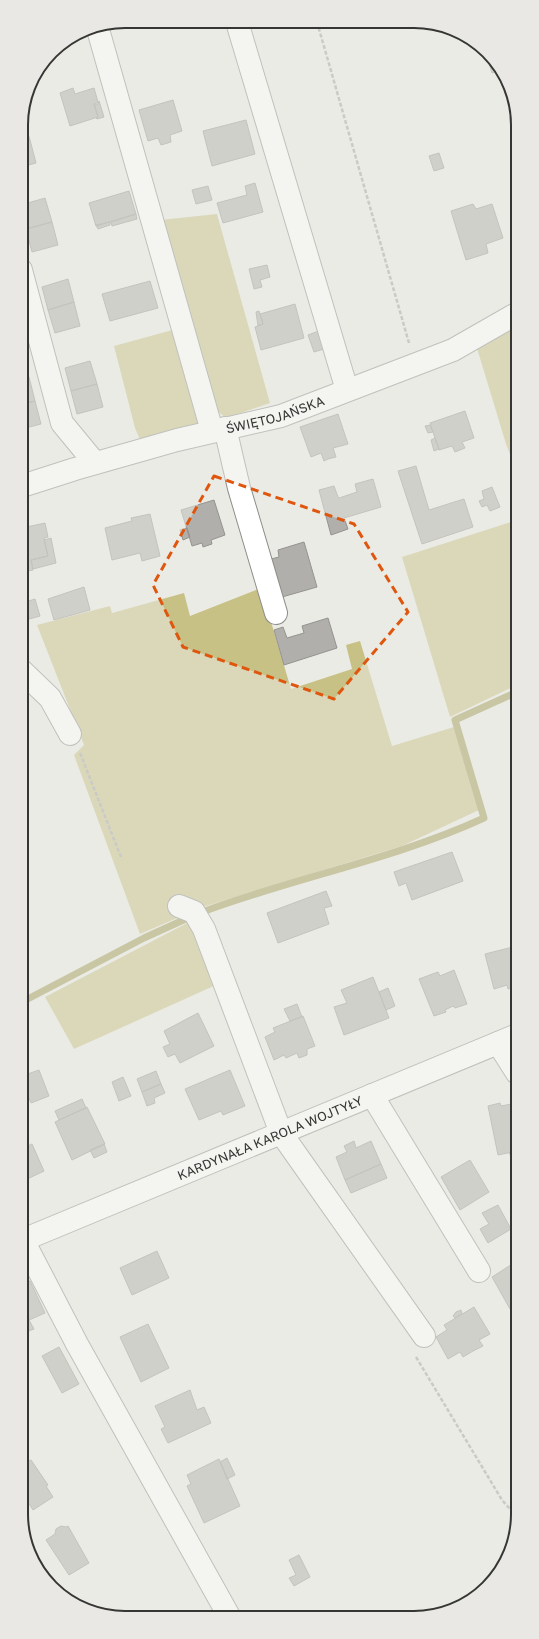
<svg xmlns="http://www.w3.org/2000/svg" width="539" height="1639" viewBox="0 0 539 1639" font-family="'Golos Text',sans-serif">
<rect width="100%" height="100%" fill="#ebebe6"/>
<!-- green -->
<path fill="#c7c186" d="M217,214L270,403L226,418L211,406L160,220Z
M516,321L517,473L506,444L476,345Z
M176,329L205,425L141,442L135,428L114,346Z
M517,520V685L450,717L402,557Z
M261,588L291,689L352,669L346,645L360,641L392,746L454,727L479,810L402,846L203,907L140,934L74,755L84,745L37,625L110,606L112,613L184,593L190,616Z
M191,921L216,985L74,1049L45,997Z"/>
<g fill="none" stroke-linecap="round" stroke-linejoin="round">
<!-- stream -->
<path stroke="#a09955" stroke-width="7" d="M205,911C297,877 395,859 484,818L455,720L517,692
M22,1002L144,938L190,917"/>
</g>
<!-- building -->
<path fill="#b0afab" stroke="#94938f" d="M485,50L488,52L498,71L492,73Z
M73,88L75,94L94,88L98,102L94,104L98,117L70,126L60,93Z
M173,100L182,131L170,135L171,142L161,145L158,138L148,141L139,110Z
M99,101L104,117L97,119L96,118L98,117L94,104H98Z
M23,117L30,140L21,143V118Z
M246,120L255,154L212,166L203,131Z
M30,140L36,163L21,167V143Z
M439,153L444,168L434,171L429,156Z
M255,183L263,212L223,223L217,203L247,195L245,186Z
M208,186L212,200L196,204L192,190Z
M129,191L136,214L96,226L89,203Z
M45,198L52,222L26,229L21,212V205Z
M473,204L476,209L492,204L503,238L486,244L488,253L466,260L451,211Z
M136,214L137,219L112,226L111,222Z
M52,222L58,245L32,252L26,229Z
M110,222V225L98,229L96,225Z
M267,265L270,277L260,280L262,287L254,289L249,269Z
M68,279L74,302L48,310L42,287Z
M150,281L158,308L110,321L102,294Z
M74,302L80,326L55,333L48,310Z
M295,304L304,338L261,350L255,327L263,324L260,314Z
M259,311L263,324L258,326L256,312Z
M319,331L324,349L314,352L308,335Z
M90,361L97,384L71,391L65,368Z
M29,377L35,401L22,404V379Z
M97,384L103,407L77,414L71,391Z
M35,401L41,424L22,429V404Z
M465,411L474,438L462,442L465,448L455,452L452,446L439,450L430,423Z
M338,414L348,444L333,448L336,457L328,459L324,461L321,453L311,457L300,427Z
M430,425L433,432L428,433L425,426Z
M435,438L439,449L434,451L431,440Z
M416,466L429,510L464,499L473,527L422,544L398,471Z
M373,479L381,507L344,518L348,529L331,535L319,490L334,486L338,497L339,498L357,492L355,484Z
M492,487L500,507L490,511L487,505L482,507L479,501L484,499L482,491Z
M214,500L225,535L211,540L212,544L203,547L202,543L192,546L181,510Z
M150,514L160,556L142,561L140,553L112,560L105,528L132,521L131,518Z
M45,523L48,537L44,538L48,556L31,560L33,570L22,572V528Z
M187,528L190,537L183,540L180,530Z
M51,538L56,563L33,569L31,560L48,556L44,540Z
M304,542L317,587L282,597L271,559L279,557L278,550Z
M84,587L90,610L54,620L48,599Z
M35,599L40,616L22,621V603Z
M328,618L337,648L284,665L274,630L283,627L287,638L304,633L302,626Z
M452,852L463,881L412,900L406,883L399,886L394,872Z
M326,891L332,906L324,908L329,924L278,943L267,913Z
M517,946V987L508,989L507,985L494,989L485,954Z
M454,970L467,1004L455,1008L453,1006L445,1010L446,1012L434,1016L419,979L438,972L440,976Z
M373,977L389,1018L344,1035L334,1007L347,1003L341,990Z
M388,988L395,1006L386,1010L379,992Z
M297,1004L302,1017L290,1021L284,1009Z
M198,1013L214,1046L180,1063L175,1054L168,1057L163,1047L170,1044L164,1031Z
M303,1016L315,1046L307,1049V1055L299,1058L297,1053L286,1058L284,1055L274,1060L265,1037L275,1032L273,1028Z
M39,1070L49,1096L31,1103L22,1081V1076Z
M230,1070L245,1106L223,1115L221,1111L199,1120L185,1089Z
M156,1071L161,1084L142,1092L137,1079Z
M123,1077L131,1096L119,1101L112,1082Z
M161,1084L165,1093L154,1098L155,1103L147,1106L142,1092Z
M82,1099L86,1108L59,1120L55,1111Z
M500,1103L501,1106L517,1103V1151L498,1155L488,1106Z
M87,1107L105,1144L72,1160L55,1122Z
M354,1141L356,1148L371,1141L381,1164L345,1180L336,1157L347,1152L344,1146Z
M32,1144L44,1171L23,1181L22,1149Z
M104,1144L107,1152L94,1158L90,1150Z
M517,1151V1160L511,1157L509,1152Z
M470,1160L489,1192L460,1210L441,1177Z
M381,1164L387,1178L351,1193L345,1180Z
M498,1205L511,1229L488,1243L480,1229L489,1224L482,1213Z
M157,1251L169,1278L132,1295L120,1268Z
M517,1261L518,1304L510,1309L492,1277Z
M30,1281L45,1313L29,1320L34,1329L23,1333V1284Z
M474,1307L490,1334L479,1340L483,1346L473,1351L463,1357L460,1352L448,1359L436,1337L447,1330L444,1325Z
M461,1310L462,1314L455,1318L453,1316L456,1312Z
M148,1324L169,1368L141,1382L120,1337Z
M59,1347L79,1384L62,1393L42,1356Z
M190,1390L197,1410L204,1407L211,1423L168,1443L161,1429L165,1427L155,1406Z
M227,1458L235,1475L227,1479L220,1462Z
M219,1459L240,1506L204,1523L187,1486L191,1484L187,1475Z
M31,1460L48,1485L46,1486L53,1497L33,1510L26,1499L24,1500L23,1498V1462L24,1464Z
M61,1526L66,1527L68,1526L89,1563L69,1575L46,1540L55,1534L56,1529Z
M299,1555L310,1577L294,1586L289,1578L296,1575L289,1560Z"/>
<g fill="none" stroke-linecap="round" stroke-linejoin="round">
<defs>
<g id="minor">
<path d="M237,22L347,390"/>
<path d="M97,26L212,431"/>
<path d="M21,270L62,423L95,463"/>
<path d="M225,428L239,488L276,613"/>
<path id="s1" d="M22,486L75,469L177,440L281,416L453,350L516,314"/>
<path d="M22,671L50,698L70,734"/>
<path d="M179,906L194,912L204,929L281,1133L424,1336"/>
<path d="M498,1043L517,1073"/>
<path d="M372,1095L479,1271"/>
<path id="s2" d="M23,1240L517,1035"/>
<path d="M23,1240L77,1344L229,1616"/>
</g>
</defs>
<!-- minor casing -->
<use href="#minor" stroke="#8e8e8a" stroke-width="24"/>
<!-- path -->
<path stroke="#a3a3a0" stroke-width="2.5" stroke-dasharray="4 2" stroke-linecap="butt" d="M317,22L409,343
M80,753L121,857
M416,1357L502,1500L518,1518"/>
<!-- minor -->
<use href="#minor" stroke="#fff" stroke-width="22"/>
</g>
<!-- marked area -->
<path d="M0 0H539V1639H0ZM214,476L354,524L408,612L334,699L183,647L153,585Z" fill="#ebebe6" fill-opacity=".55" fill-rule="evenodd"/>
<path fill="none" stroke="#df570e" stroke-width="3" stroke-dasharray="8 5" stroke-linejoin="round" d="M214,476L354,524L408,612L334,699L183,647L153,585Z"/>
<g text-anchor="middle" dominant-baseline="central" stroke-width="3" stroke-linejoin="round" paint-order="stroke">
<!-- street labels -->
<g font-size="13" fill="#363634" stroke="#f9f8f4">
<text stroke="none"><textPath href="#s1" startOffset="263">ŚWIĘTOJAŃSKA</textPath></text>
<text stroke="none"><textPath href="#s2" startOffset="267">KARDYNAŁA KAROLA WOJTYŁY</textPath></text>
</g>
</g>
<!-- crop -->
<path d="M0 0H539V1639H0ZM125 28H414A97 97 0 0 1 511 125V1514A97 97 0 0 1 414 1611H125A97 97 0 0 1 28 1514V125A97 97 0 0 1 125 28Z" fill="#e9e8e5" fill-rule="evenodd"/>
<path fill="none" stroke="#363634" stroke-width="2" d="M125 28H414A97 97 0 0 1 511 125V1514A97 97 0 0 1 414 1611H125A97 97 0 0 1 28 1514V125A97 97 0 0 1 125 28Z"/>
</svg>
